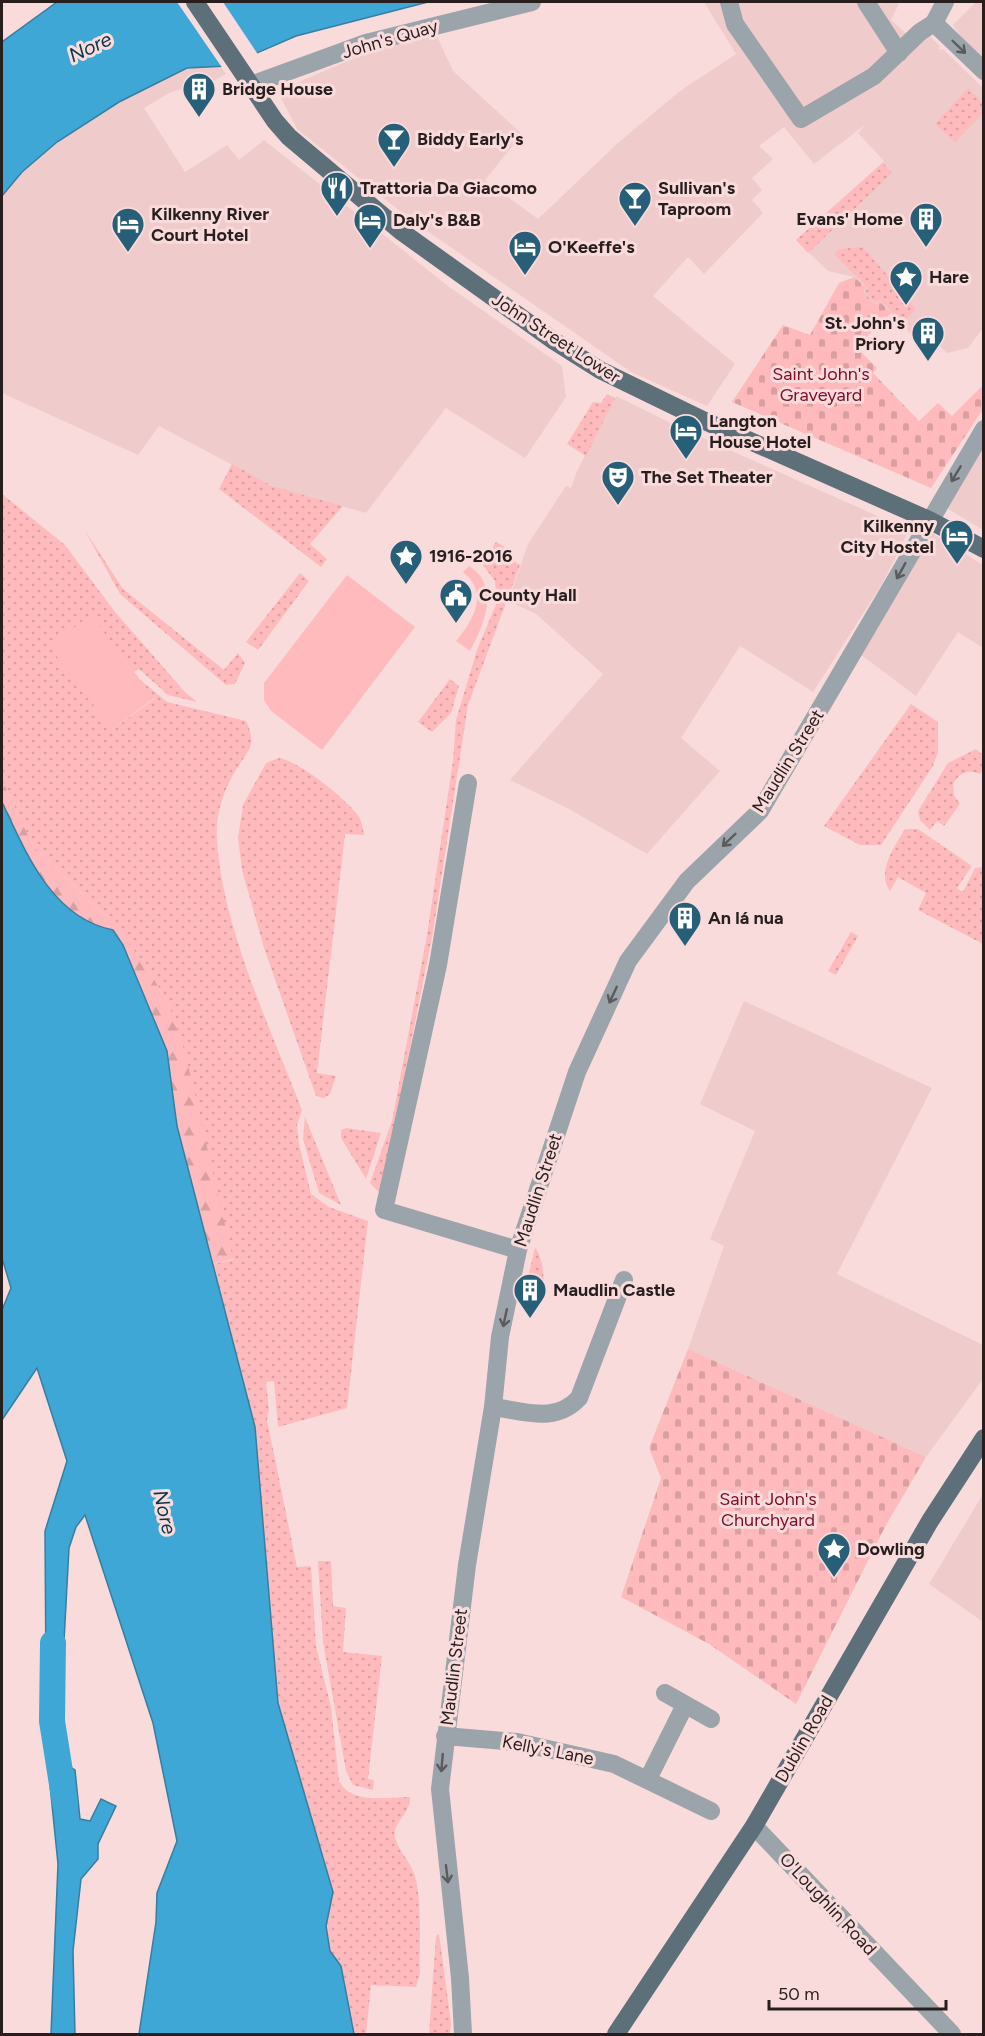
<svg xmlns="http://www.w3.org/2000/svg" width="985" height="2036" viewBox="0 0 985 2036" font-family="Figtree,sans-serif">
<defs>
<pattern id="grass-dots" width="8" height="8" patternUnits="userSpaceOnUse" patternTransform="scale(1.5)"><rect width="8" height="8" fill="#febabc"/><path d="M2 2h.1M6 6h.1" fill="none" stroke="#da9fa1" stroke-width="1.8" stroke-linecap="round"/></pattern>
<pattern id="forest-firs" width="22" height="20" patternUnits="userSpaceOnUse" patternTransform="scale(1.5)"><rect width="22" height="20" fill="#febabc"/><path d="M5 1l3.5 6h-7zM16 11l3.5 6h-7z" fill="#da9fa1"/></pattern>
<pattern id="cemetery-stones" width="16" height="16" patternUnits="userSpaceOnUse" patternTransform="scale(1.5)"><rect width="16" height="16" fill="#febabc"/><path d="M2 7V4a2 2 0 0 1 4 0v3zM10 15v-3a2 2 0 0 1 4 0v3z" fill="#da9fa1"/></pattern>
</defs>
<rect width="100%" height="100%" fill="#f9dbdc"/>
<!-- built -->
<path fill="#f0cbcc" d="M704,2H897L899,4L891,20L909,36L920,27L940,46L938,49L944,50L983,88V328L968,348L947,353L920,326L911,334L880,303L876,306L862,292L854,277L828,271L796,240L884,161L858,133L866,124L814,164L784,127L759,146L773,159L752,178L762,190L752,200L763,213L704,274L688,257L653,296L735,364L707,406L631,372L410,219L297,129L280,96L282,89L369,52L436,34L453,71L522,134L485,180L538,219L619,142L680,91L736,54Z
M976,2H983V65L972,54L953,25Z
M220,66L226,74L215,80L171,92L144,108L185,172L227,145L239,160L264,140L448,286L562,366L566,397L525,458L446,408L366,513L272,486L159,426L138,455L2,393V196L22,172L57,142L119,102L187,68Z
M616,396L687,431L909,530L882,584L813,692L740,646L681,738L720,771L647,854L569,809L510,780L603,674L536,614L508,601L528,544L566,486L571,488L577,471Z
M983,445V530L940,504Z
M932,533L983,565V648L958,632L916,696L860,654Z
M744,1001L932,1088L837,1274L983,1345V1379L926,1457L688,1349L724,1246L710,1239L755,1131L700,1104Z
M983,1494V1622L929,1584Z"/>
<!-- grass -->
<path fill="url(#grass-dots)" d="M968,88L983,104V113L955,142L935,124Z
M883,163L892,173L808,253L796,240Z
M863,247L916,309L903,322L880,300L876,303L865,292L868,288L834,254L839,249Z
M607,394L615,398L586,456L567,444L593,402L601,403Z
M232,464L272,486L343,506L310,544L327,559L321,567L219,489Z
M2,494L65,545L115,612L185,692L197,702L168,695L139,669L134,672L90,615L112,730L154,699L138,678L167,702L246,721C250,729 253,739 250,747C246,757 238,765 233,775C222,795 215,817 217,840C222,926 271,1030 302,1110L297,1125L299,1144L311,1194L329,1207L368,1221L347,1408L278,1427L274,1381L266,1382L269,1410L267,1420L297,1567L311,1566L316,1646L331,1707L339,1781C352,1805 386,1797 410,1797C411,1814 391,1823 395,1838C399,1852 413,1864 416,1880C422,1905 419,1946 420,1973L416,1987L371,1985L366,2034H354L341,1966L330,1952L326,1926L333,1892L278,1703L255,1427L212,1264L233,1260L169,1005L145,964L103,914L33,846L2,780Z
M84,529L123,589L224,670L238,653L245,663L235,684L226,685L120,594Z
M496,542L505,547L501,554L520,565L468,705L433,932L381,1194L370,1183L392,1121L427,935L453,761L456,720L477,650L497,602L495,581L482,564Z
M300,573L309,581L258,650L246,642Z
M450,679L459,686L451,713L432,732L418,722Z
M911,704L938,722V752L933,766L881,845H860L824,826Z
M976,749L983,755V769L980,774C967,769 960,773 953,784L954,795L960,804L944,826L937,821L930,830L920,820L918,811L948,763Z
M279,758C299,761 348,800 359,817C362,823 363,828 364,835L345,834L317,1073L336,1076L330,1094L324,1098L316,1096L264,948L242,870L238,838L243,805L266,763Z
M905,829H918L972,866L957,888L963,892L975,868L983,867V944L918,910L926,893L898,877L890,891C876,872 895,846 905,829Z
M851,932L858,936L836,975L828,971Z
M305,1117L341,1205L319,1193L303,1139Z
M346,1128L381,1133L366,1179L341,1138V1130Z
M535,1248C545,1259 545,1289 542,1303L523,1298Z
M318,1561H331L333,1606L346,1608L343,1652L382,1656L368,1779L374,1780L373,1790L353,1785L346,1771L323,1642Z
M439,1934L451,2023L450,2034H429L436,1936Z"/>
<!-- forest -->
<path fill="url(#forest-firs)" d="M2,780L33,846L115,926L145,964L169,1005L185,1052L233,1259L212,1264L177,1126L167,1051L123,945L113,930C95,927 78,919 64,907C45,890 10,827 2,803C0,797 2,787 2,780Z"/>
<!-- cemetery -->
<path fill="url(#cemetery-stones)" d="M854,277L866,288L863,292L876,305L880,302L891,313L856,347L877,368L873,373L919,421L938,403L952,416L981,387L983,390V409L931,488L732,402L783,325L810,335L839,283Z
M688,1349L926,1457L886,1525L796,1704L709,1644L621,1597L661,1478L649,1448Z"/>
<!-- garden -->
<path fill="#febabc" d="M469,566C501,586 484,625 470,651L456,641C473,620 490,594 463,572Z
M347,575L415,627L322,750L271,711L264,700V683Z
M91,615L154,698L112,730L49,646Z"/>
<!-- water -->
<path fill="#3ea7d6" stroke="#377e9f" stroke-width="1.5" d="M57,2H428L296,36L227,66L187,68L119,102L57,142L22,172L2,196V42Z
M2,802C26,853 52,918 113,930L123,945L167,1051L177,1126L255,1427L278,1703L333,1892L326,1926L330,1951L341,1966L354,2034H139L156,1922L157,1893L177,1841L153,1723L85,1515L76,1527L69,1548L62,1679L46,1677L45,1531L67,1461L37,1368L2,1420V1310L11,1288L2,1258Z
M72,1768L75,1770L80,1819L90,1821L101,1799L116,1806L98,1844V1859L81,1879L73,1951L75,2034H51L58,1864L49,1775L59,1769Z"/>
<!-- pier -->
<path fill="#f9dbdc" d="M177,2H223L259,56L223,69Z"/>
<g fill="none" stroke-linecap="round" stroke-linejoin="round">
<!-- canal -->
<path stroke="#3ea7d6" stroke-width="26" d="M53,1643L52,1721L65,1803"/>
<!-- minor -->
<path stroke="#9aa4aa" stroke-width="18" d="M729,2L735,24L801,119L874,76L920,32L934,23L945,2
M866,2L899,53
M934,23L984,71
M251,85L366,43L532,2
M468,783L438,965L384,1210L518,1250
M493,1407C525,1411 555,1424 579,1398L624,1280
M665,1693L711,1719
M445,1736L517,1742L614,1764L711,1811
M648,1779L685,1705
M754,1826L952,2034
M463,2034L460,1978L440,1789L467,1565L493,1407L500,1337L518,1250L577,1072L628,961L687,881L760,811L984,429"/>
<!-- major -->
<path stroke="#5d707a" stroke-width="18" d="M195,2L275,121L289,137L402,232L554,341L600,370L707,422L929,520L984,549
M616,2034L754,1826L930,1521L984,1438"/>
</g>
<!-- one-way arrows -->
<defs><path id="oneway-shaft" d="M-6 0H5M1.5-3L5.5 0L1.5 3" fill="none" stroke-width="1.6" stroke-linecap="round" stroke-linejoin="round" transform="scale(1.5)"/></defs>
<g stroke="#5b5a5d">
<use href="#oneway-shaft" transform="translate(959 47) rotate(44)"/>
<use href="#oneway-shaft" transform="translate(956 474) rotate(121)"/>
<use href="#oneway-shaft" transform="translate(901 571) rotate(119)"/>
<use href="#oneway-shaft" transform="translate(729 840) rotate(136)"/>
<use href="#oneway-shaft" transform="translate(613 995) rotate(115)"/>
<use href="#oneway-shaft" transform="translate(505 1318) rotate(102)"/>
<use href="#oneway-shaft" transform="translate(442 1763) rotate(95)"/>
<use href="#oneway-shaft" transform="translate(447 1874) rotate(83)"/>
</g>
<!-- icons -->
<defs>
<symbol id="building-pin" viewBox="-11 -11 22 30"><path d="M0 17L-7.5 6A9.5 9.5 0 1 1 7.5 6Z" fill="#275f79" stroke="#f9dbdc"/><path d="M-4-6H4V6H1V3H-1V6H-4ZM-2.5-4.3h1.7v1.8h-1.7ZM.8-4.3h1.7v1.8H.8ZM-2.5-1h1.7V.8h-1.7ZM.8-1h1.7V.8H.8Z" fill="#fff"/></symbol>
<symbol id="bar-pin" viewBox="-11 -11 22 30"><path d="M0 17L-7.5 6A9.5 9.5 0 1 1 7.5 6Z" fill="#275f79" stroke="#f9dbdc"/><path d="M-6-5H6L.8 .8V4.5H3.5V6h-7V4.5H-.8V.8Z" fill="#fff"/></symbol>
<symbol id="restaurant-pin" viewBox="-11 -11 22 30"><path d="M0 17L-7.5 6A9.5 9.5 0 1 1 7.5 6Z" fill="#275f79" stroke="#f9dbdc"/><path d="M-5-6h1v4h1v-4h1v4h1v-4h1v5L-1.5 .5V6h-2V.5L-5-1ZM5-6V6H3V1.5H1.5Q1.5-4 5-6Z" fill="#fff"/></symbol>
<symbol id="hotel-pin" viewBox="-11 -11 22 30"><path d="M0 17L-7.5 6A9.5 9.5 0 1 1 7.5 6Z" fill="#275f79" stroke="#f9dbdc"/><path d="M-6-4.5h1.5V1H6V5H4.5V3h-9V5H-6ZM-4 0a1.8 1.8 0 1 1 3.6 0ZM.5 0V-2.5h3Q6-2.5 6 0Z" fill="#fff"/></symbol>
<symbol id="sight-pin" viewBox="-11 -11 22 30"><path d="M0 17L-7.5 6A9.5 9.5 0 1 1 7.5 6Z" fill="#275f79" stroke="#f9dbdc"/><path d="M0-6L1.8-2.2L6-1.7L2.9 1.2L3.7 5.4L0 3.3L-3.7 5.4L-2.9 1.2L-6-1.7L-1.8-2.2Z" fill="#fff"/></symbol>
<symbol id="theatre-pin" viewBox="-11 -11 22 30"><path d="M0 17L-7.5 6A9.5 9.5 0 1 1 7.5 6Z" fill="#275f79" stroke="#f9dbdc"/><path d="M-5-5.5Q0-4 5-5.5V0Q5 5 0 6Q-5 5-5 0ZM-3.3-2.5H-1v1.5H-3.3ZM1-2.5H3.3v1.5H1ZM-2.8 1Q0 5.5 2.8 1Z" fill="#fff"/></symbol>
<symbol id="civic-pin" viewBox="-11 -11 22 30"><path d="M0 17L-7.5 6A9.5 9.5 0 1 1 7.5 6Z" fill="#275f79" stroke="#f9dbdc"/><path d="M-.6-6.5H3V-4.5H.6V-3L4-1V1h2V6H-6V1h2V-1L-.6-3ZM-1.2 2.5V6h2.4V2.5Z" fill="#fff"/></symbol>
</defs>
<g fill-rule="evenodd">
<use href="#building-pin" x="180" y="70" width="38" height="52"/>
<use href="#bar-pin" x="375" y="120" width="38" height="52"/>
<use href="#restaurant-pin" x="318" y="169" width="38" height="52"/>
<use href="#bar-pin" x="616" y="179" width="38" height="52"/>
<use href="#building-pin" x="907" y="200" width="38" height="52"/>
<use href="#hotel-pin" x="351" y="201" width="38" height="52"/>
<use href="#hotel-pin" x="109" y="205" width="38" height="52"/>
<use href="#hotel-pin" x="506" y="228" width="38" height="52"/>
<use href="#sight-pin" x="887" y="258" width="38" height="52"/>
<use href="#building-pin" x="909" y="314" width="38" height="52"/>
<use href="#hotel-pin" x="667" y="412" width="38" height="52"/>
<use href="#theatre-pin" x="599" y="458" width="38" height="52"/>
<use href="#hotel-pin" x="938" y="517" width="38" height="52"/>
<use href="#sight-pin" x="387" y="537" width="38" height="52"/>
<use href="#civic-pin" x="437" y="576" width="38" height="52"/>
<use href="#building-pin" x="666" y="899" width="38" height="52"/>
<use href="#building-pin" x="511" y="1271" width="38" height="52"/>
<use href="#sight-pin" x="815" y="1530" width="38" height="52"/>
</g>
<g text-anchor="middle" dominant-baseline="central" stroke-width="6" stroke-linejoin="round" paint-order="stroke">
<!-- street labels -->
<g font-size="18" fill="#281e1e" stroke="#f9dbdc">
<text transform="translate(390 39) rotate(-16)">John's Quay</text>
<text transform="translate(556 338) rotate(33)">John Street Lower</text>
<text transform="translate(788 761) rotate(-58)">Maudlin Street</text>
<text transform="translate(538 1190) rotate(-72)">Maudlin Street</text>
<text transform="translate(454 1667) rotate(-83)">Maudlin Street</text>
<text transform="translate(804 1739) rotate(-60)">Dublin Road</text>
<text transform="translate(548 1750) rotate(11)">Kelly's Lane</text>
<text transform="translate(828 1904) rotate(47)">O'Loughlin Road</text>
</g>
<!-- poi labels -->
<g font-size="18" font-weight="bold" fill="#281e1e" stroke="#f9dbdc" text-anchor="start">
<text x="222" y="89">Bridge House</text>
<text x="417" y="139">Biddy Early's</text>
<text x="360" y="188">Trattoria Da Giacomo</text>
<text x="658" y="188">Sullivan's<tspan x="658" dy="21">Taproom</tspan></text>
<text x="151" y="214">Kilkenny River<tspan x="151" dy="21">Court Hotel</tspan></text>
<text x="903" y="219" text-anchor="end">Evans' Home</text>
<text x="393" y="220">Daly's B&amp;B</text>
<text x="548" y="247">O'Keeffe's</text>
<text x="929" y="277">Hare</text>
<text x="905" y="323" text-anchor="end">St. John's<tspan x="905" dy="21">Priory</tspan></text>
<text x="709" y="421">Langton<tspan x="709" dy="21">House Hotel</tspan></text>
<text x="641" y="477">The Set Theater</text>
<text x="934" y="526" text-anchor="end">Kilkenny<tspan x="934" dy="21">City Hostel</tspan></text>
<text x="429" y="556">1916-2016</text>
<text x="479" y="595">County Hall</text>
<text x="708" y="918">An lá nua</text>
<text x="553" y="1290">Maudlin Castle</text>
<text x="857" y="1549">Dowling</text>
</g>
<!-- park labels -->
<g font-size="18" fill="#820f29" stroke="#f9dbdc">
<text x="821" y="374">Saint John's<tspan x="821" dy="21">Graveyard</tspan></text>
<text x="768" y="1499">Saint John's<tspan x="768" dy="21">Churchyard</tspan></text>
</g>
<!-- water labels -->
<g font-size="20" font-style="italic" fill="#07364a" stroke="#f9dbdc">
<text transform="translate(90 47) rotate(-25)">Nore</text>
<text transform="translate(165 1512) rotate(77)">Nore</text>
</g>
</g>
<!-- border -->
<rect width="985" height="2036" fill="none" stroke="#281e1e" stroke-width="6"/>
<!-- scale -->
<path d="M769 2000v9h177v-9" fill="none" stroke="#281e1e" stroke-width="3"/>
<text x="778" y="2000" font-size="18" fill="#281e1e" stroke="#f9dbdc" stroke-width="4.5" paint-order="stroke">50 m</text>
</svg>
